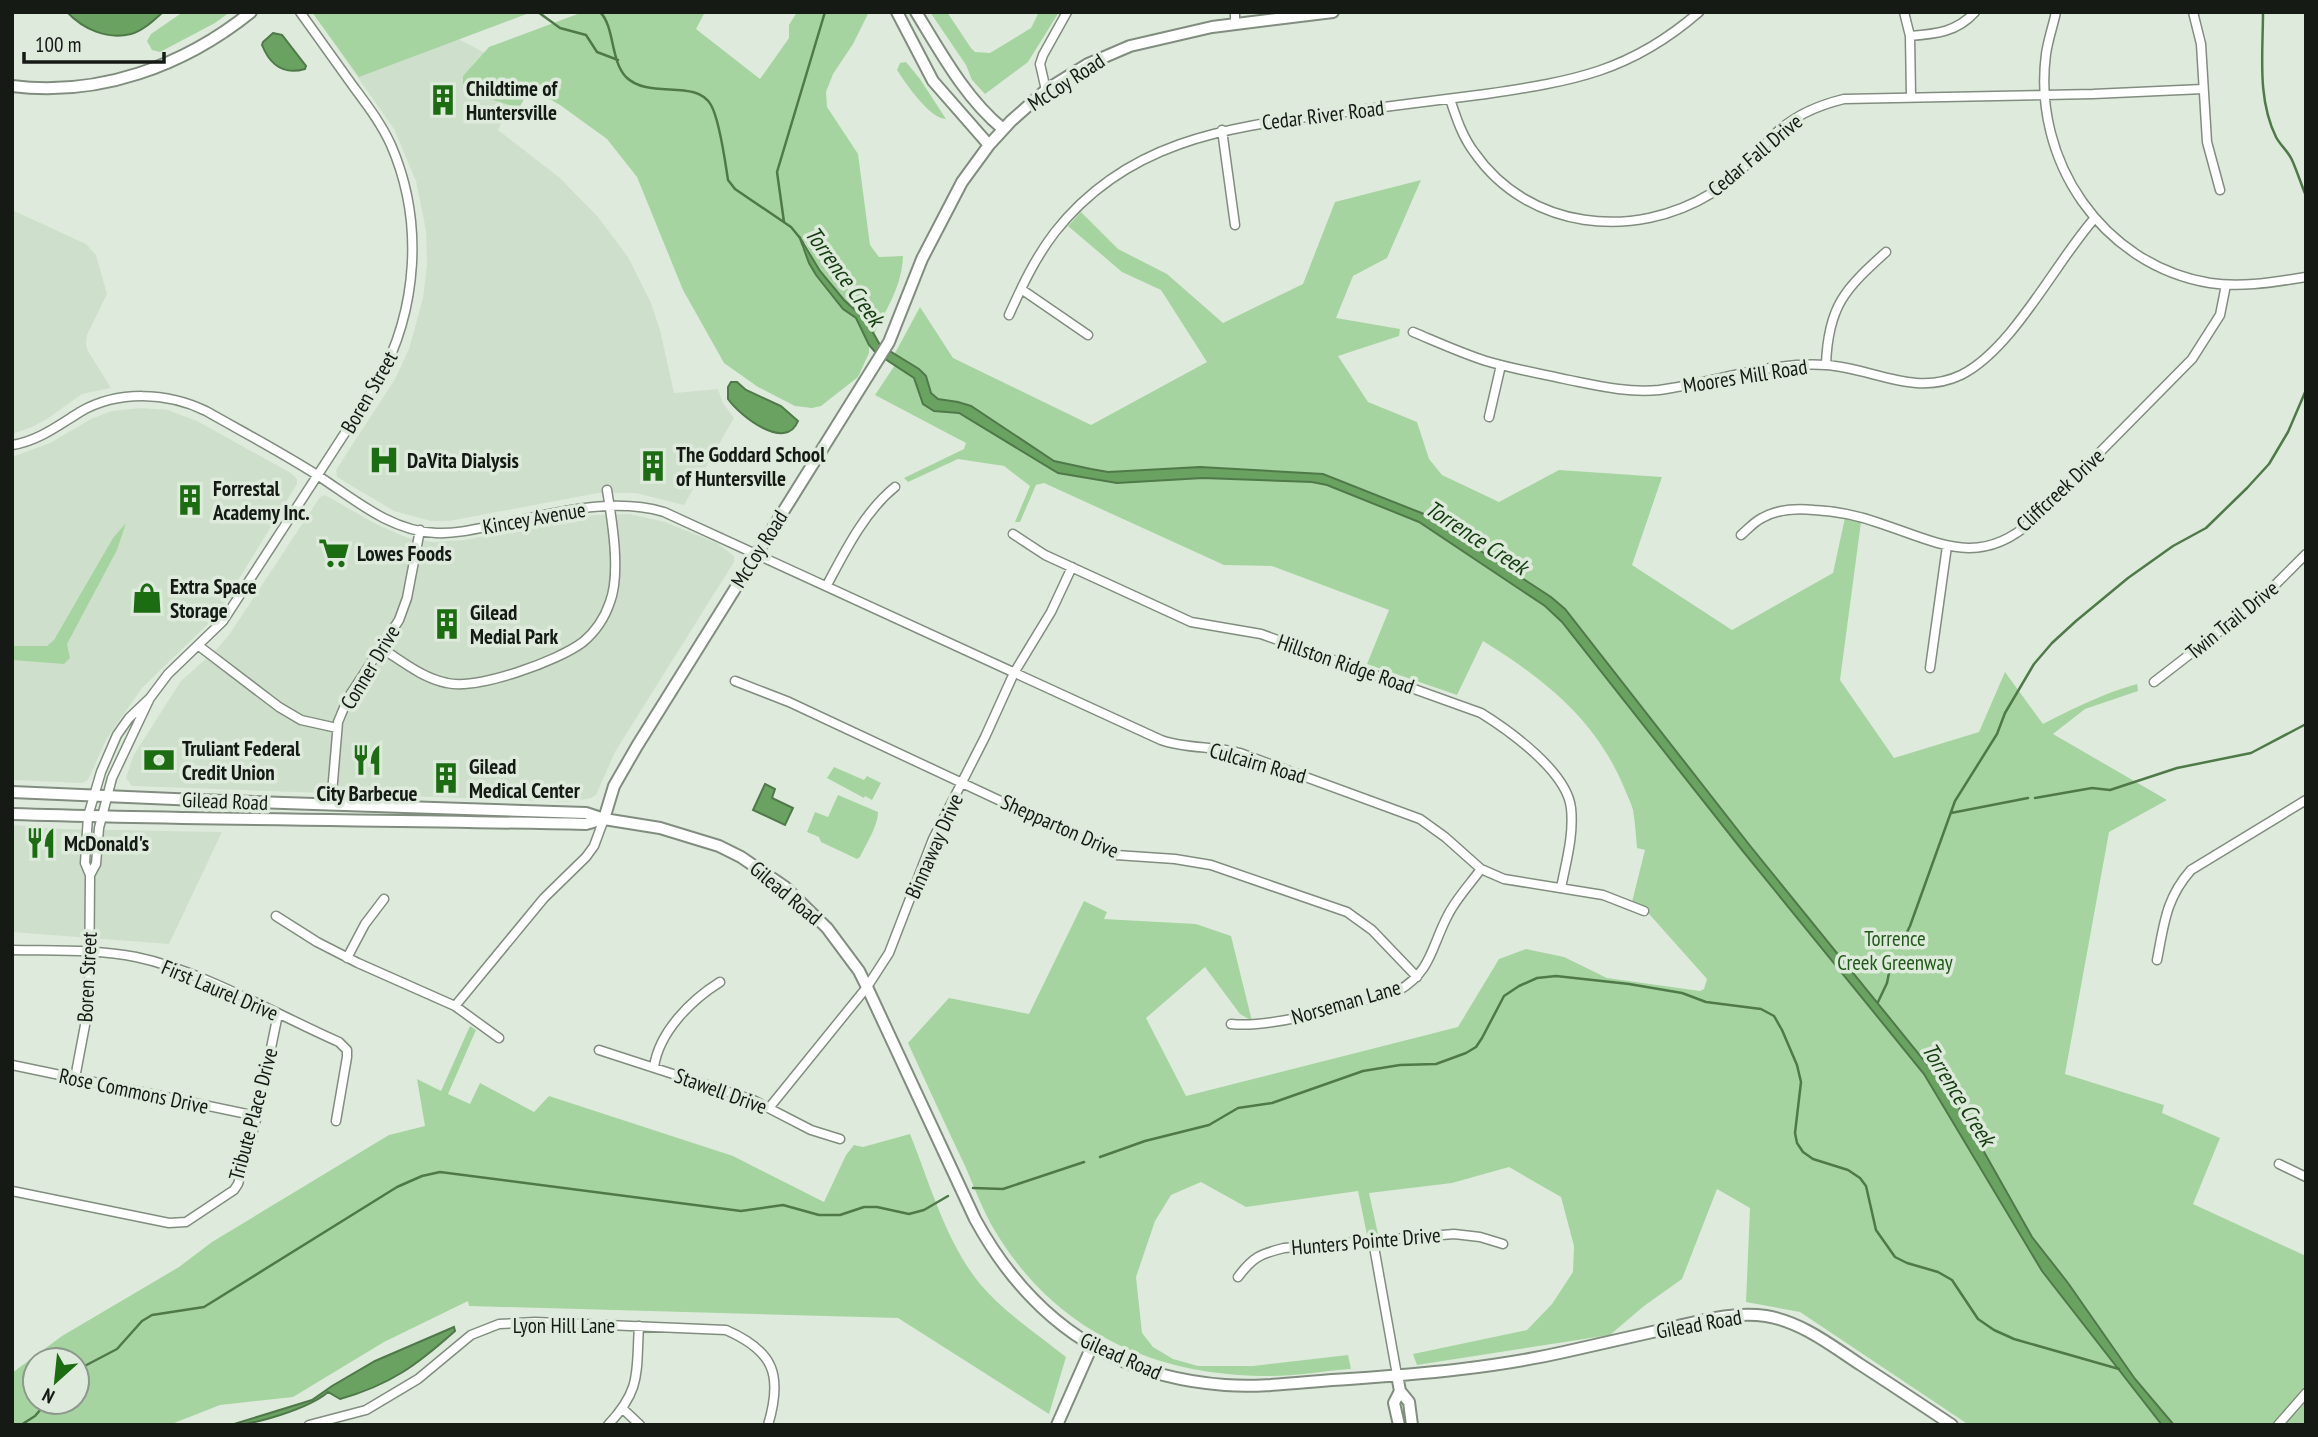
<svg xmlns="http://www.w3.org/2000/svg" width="2318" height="1437" viewBox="0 0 2318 1437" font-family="'PT Sans Narrow',sans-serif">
<rect width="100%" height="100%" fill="#deebdc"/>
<!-- built -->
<path fill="#cee0cb" d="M312,12H408L526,75L498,130L560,178L598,217L628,257L651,303L660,330L674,393L718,389L723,403L734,418L684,505L636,493H598L449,521H431L394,511L337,477L336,470L395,379L409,349L423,298L427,265L426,231L416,181L394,129Z
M12,210L86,244L96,255L107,294L87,335L86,345L88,351L111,388L82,394L47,419L32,427L12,434Z
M141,408L168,410L197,421L291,473L297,479V484L223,605L210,622L142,688L107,738L88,780L82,783L12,780V457L50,443L91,419L112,411Z
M325,495L376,524L408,538L433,542L464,540L594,515L630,514L665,522L717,543L734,556V562L615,752L596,795L591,798L568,802L132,786L126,778L133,756L181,681L217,649L229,635L320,497Z
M12,825L63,829L222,832L169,944L12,932Z"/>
<!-- green -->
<path fill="#a6d4a0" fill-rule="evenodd" d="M183,12H230L215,23L160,52L152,50L147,41L151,34Z
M312,12H532L359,77Z
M583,12H705L696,29L760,79L789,38V25L797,12H869L853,44L833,74L826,92L827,107L858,154L870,245L879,257L903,256C902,286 887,308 874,334C865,316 851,308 838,293C824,278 814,261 805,242L801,246L816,275L843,309L856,318L869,345V353L858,377L821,406L812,408L795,406L758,387L724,363L683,290L637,177L607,139L560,105L539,93L528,92L519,108L477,95L463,84V76L489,47Z
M930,12H947L971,48L975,52L990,53L1031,28L1039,12H1059L1028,62L985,94L972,80L966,65Z
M906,62L920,79L946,119C930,119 906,84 897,70L900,63Z
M1421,180L1387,258L1353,276L1336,318L1400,329L1399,336L1338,356L1368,402L1417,422L1429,459L1442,475L1499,502L1559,470L1662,477L1632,565L1732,630L1833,573L1845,518L1861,522L1840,680L1894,758L1979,732L2005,672L2043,724C2074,708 2104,693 2137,684L2138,691L2085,709L2053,734L2167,800L2109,832L2065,1074L2164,1105L2162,1113L2220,1138L2193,1204L2306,1256V1425H1969L1800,1312L1746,1302L1750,1208L1717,1189L1682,1279L1644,1306L1610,1335L1417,1365L1413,1354L1527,1330L1552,1304L1573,1272L1574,1246L1561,1197L1509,1167L1452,1183L1369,1193L1378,1234L1367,1235L1358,1191L1246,1207L1201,1182L1171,1195L1155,1221L1136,1277L1142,1333L1153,1347L1173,1359L1198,1366H1253L1348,1355L1351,1369C1322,1371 1291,1377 1261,1376C1149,1374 1054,1329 995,1231C983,1211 975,1189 966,1168C946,1126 927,1085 908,1043L949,998L1029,1014L1084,901L1107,912L1104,919L1196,924L1231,936L1252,1021L1240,1014L1205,967L1146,1018L1186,1096L1458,1027L1499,959L1526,949L1564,957L1607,978L1700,991L1704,989L1707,979L1642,906L1632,902L1645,850L1637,848C1636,835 1635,822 1633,810C1631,802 1626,793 1623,785C1595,719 1543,678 1483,641L1457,695L1367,664L1389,610L1272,566L1224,565L1044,483L1036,485L1020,522H1015L1030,486L1004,466L958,459L908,482L904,478L964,449L966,443L875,395L899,359L894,355L920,307L953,358L1091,425L1207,362L1161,290L1122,272L1068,226L1081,212L1118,249L1167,274L1223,323L1303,284L1335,202Z
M126,523L117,550L67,644L70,658L64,664L12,660V646H47L54,640L113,538Z
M834,767L864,780L867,776L881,783L872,800L865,796L864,798L827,778Z
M838,795L878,812C878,826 866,844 860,857L857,859L821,842L819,837L807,832L815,812L828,817Z
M470,1026L476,1030L448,1094L470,1104L480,1083L534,1112L549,1096L733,1156L824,1202L846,1155L854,1145L863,1147L910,1134C930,1184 946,1242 980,1284C1004,1312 1037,1334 1066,1357L1049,1414L898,1318L469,1306L468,1301L384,1342L293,1397L220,1405L169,1425H12V1373L62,1336L179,1267L212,1242L389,1135L425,1126L417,1079L441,1091ZM35,1360H77V1402H35Z"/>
<!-- water -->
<path fill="#69a261" stroke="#50794a" stroke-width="2" d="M67,12H163C154,20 143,31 131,34C107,40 83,29 67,12Z
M273,33L282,35L306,66L305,69C284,75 270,65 262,45L263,42Z
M799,236L820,271L844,300L866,320L880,345L919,369L926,376L931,393L938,399L958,402L971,406L1054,461L1091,469L1108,472L1200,467L1323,474L1424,514L1551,597L1565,609L1751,847L1952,1095L2032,1237L2068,1283L2135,1379L2174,1425H2162L2042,1271L1924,1074L1742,850L1562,622L1545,606L1419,522L1327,485L1312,482L1203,478L1117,483L1058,473L959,413L934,411L923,404L914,378L876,353L869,345L856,318L843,309L816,275L809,263Z
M731,382H737L746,390L781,406L798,421C786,452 740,416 728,399V387Z
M765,784L775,789L772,798L793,808L785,825L753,810Z
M454,1327L455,1331C417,1365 390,1385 340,1399L328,1392C310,1408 255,1425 231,1425L312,1400L332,1386L375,1361Z"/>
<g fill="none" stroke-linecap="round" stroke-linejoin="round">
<!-- stream -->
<path stroke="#50794a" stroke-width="2.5" d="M538,12L560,28L586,35L597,52L618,60
M600,12C615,27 610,60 626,77C649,100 696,78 711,105C720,121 725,161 728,180L735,189L791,227L800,238
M2263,12C2263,54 2257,98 2276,137C2280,145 2288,151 2292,160C2297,171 2301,184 2306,196
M784,222L777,172L825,12
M2035,798L2092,788L2110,790L2177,768L2251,753L2306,724
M1951,813L2028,798
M1899,948L1910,926L1955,801L1997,734L2005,713L2034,664L2052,643L2076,621L2128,578L2173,546L2206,528L2247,488L2269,464L2288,432L2306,390
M1878,1002L1887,983L1891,963
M1100,1157L1145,1141L1209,1125L1238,1108L1272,1103L1363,1071L1400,1065L1436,1064L1466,1053L1476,1047L1482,1038L1504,996L1519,986L1537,978L1556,976L1629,984L1682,993L1706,1002L1761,1009L1774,1016L1782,1030L1797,1065L1801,1082L1795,1133L1797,1143L1803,1152L1813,1159L1848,1170L1860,1178L1866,1186L1876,1230L1895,1257L1907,1263L1938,1272L1952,1280L1978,1319L1994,1330L2014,1339L2119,1369
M973,1188L1003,1189L1084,1162
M77,1370L117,1349L142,1321L152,1315L204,1307L397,1187L422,1176L440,1172L741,1211L783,1205L819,1215H840L864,1207H877L909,1214L924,1210L948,1196
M21,1425L35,1416L47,1402"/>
<defs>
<path id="street" d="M1235,12V24
M1904,12L1910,36L1911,96
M2056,12C2053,26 2048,40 2046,54C2032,160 2102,265 2210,283C2242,288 2274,282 2306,277
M2193,12L2201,44L2207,142L2220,190
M1910,36C1936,34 1957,32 1975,12
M1046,90L1040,64L1043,55L1067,12
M1450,99C1456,117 1462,136 1474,152C1528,230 1634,241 1712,193C1738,178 1753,156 1774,135C1793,116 1819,105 1844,99L2093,94L2203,89
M1222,130L1235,225
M1021,289L1088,335
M1009,315C1022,286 1035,258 1055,232C1126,142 1223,128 1329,114C1381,107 1434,101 1486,94C1573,81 1630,72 1699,12
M1413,332C1437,342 1461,353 1486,361C1513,369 1542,374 1569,380C1599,386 1628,393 1659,390C1714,383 1770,361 1826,365C1872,368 1915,397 1961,375C2013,349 2055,263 2094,219
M1826,365C1828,306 1845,289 1886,252
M1489,417L1501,365
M12,445C38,441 59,425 80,412C118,390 167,392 206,411C243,432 281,452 317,475C354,499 390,531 436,533C456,534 476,529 495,525C550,515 608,496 664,512L1161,740C1186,749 1214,746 1240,753L1420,819L1445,837L1481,869L1504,879L1603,895L1644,911
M1013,534L1045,555L1191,622L1261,634L1481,713C1510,731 1567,772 1571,808C1574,835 1566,862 1561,888
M1741,535C1748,529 1754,522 1762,518C1778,509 1796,508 1814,510C1837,511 1860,516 1882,524C1939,543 1980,568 2032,521L2192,359L2220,315L2226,285
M827,585C845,551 865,511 895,487
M199,646L279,707L301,720L337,728
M381,648C402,661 422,678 447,683C478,690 558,661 583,642C595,632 605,617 610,602C621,573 612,520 607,490
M1930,668L1947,546
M735,681L789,702L1116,855L1175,859L1211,865L1347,912L1372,930L1417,977
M2154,682L2261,599L2306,554
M331,805L338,722L348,698L399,620L407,598L420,530
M90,875L96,864L99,828L112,778L149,700
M276,916L317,942L358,963L455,1006L499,1038
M12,950C53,951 96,949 136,957C203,971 275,1014 339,1042L347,1050V1057L336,1121
M347,958L365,924L384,899
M2157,960C2164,924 2166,898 2191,870L2306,800
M455,1006L544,898L586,857L594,846L604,819
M1231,1024C1275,1029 1353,1003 1398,991C1432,971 1431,947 1448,915C1456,899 1470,884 1481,869
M599,1050L753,1100L811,1130L840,1139
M12,1065L257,1116
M654,1067C659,1032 691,1000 720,982
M75,1078L89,1004L90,875L85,863L88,816L101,772L117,735L129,718L150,698L168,674L223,621L378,382C418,309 424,221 391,145C381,123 367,105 353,86C336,62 318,37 300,12
M769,1108L867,987L889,953L933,839L985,737L1014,673L1051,612L1072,567
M2279,1164L2306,1177
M12,1191L169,1223L186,1222L234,1190L238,1184L257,1116L278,1014
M1373,1241L1397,1375
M1238,1277C1253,1257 1260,1254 1284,1248L1454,1234L1480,1237L1503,1244
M623,1409L640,1425
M309,1425L366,1410L418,1379L471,1335L499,1324L535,1322L726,1330C774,1351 783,1375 768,1425
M608,1425C642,1389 636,1372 639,1326
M2278,1425L2306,1393"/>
<path id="secondary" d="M897,12L933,81L989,145
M916,12C941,53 966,99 1003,129
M12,86C99,97 184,66 251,12
M12,792L197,800L586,813L604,819L660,828L719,846L741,857L785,887L827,928L859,971L867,987L975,1219C1029,1318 1111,1377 1225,1385C1266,1388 1308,1381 1349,1379C1421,1374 1493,1368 1564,1352C1599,1344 1634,1336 1670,1328C1701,1321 1733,1311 1766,1316C1802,1322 1832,1346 1861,1365C1892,1385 1922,1405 1952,1425
M12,814C203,820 395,820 586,824L604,819
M604,819L614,786L637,746L889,342L922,259L962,182L989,145L1011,121L1046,90L1088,64L1130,46L1212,27L1333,12
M1397,1375L1400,1391L1409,1402L1412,1425
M1057,1425L1092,1346
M1399,1425L1394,1403L1400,1391"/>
</defs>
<!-- street casing -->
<use href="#street" stroke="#818d7f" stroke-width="11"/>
<!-- secondary casing -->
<use href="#secondary" stroke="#818d7f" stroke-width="14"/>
<!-- street -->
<use href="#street" stroke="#fff" stroke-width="8"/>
<!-- secondary -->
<use href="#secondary" stroke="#fff" stroke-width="10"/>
</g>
<!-- icons -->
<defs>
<symbol id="building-bare" viewBox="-9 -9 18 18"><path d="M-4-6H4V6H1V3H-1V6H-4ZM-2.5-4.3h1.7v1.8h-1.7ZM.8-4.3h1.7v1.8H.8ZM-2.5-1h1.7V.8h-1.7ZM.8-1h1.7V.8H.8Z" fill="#1c6c11" stroke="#deebdc" stroke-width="2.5" paint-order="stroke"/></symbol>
<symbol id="hospital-bare" viewBox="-9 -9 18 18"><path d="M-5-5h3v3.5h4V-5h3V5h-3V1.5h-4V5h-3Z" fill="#1c6c11" stroke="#deebdc" stroke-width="2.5" paint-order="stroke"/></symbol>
<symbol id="supermarket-bare" viewBox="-9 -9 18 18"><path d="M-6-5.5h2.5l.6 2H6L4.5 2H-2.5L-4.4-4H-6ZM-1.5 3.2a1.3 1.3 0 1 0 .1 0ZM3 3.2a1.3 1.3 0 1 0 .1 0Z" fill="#1c6c11" stroke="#deebdc" stroke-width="2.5" paint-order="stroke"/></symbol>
<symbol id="shop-bare" viewBox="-9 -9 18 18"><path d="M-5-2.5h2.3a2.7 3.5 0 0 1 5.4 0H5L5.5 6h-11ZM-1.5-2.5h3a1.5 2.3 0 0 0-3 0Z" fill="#1c6c11" stroke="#deebdc" stroke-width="2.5" paint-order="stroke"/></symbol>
<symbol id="bank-bare" viewBox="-9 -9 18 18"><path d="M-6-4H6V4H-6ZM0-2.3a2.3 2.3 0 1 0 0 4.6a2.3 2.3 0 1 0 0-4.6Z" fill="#1c6c11" stroke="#deebdc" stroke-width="2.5" paint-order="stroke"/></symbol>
<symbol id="restaurant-bare" viewBox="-9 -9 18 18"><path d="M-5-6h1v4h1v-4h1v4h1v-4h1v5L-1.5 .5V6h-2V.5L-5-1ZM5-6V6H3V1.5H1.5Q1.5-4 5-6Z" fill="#1c6c11" stroke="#deebdc" stroke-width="2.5" paint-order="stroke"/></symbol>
</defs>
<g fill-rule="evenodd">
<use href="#building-bare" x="421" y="78" width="44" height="44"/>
<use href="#hospital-bare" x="362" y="438" width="44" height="44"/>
<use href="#building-bare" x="631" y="444" width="44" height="44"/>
<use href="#building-bare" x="168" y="478" width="44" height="44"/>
<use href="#supermarket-bare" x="312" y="531" width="44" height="44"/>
<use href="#shop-bare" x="125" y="576" width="44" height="44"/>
<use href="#building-bare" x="425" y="602" width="44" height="44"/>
<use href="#bank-bare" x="137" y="738" width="44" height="44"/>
<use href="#restaurant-bare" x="345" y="738" width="44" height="44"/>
<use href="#building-bare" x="424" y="756" width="44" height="44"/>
<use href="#restaurant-bare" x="19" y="821" width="44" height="44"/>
</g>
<g text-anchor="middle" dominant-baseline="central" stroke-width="7" stroke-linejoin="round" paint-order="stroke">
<!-- street labels -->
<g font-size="21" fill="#151a15" stroke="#deebdc">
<text transform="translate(1066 82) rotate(-33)">McCoy Road</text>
<text transform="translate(1323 115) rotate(-7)">Cedar River Road</text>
<text transform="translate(1755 155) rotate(-40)">Cedar Fall Drive</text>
<text transform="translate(1745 376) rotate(-9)">Moores Mill Road</text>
<text transform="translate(369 392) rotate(-60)">Boren Street</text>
<text transform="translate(2060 490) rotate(-43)">Cliffcreek Drive</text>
<text transform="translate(534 518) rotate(-10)">Kincey Avenue</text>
<text transform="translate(759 549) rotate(-58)">McCoy Road</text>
<text transform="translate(2232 620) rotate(-39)">Twin Trail Drive</text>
<text transform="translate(1346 664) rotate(19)">Hillston Ridge Road</text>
<text transform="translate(370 667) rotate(-59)">Conner Drive</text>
<text transform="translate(1258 763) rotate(16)">Culcairn Road</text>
<text transform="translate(225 801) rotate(2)">Gilead Road</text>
<text transform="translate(1060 826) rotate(24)">Shepparton Drive</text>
<text transform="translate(934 846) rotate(-66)">Binnaway Drive</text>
<text transform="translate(786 893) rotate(40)">Gilead Road</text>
<text transform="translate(87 977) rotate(-87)">Boren Street</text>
<text transform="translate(220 990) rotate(23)">First Laurel Drive</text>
<text transform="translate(1346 1002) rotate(-16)">Norseman Lane</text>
<text transform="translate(134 1091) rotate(12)">Rose Commons Drive</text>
<text transform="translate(721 1091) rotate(20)">Stawell Drive</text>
<text transform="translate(253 1114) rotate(-75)">Tribute Place Drive</text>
<text transform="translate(1366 1241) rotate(-5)">Hunters Pointe Drive</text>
<text transform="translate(1699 1324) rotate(-10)">Gilead Road</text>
<text x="564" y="1325">Lyon Hill Lane</text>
<text transform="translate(1121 1356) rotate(24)">Gilead Road</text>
</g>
<!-- poi labels -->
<g font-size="21" font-weight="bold" fill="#151a15" stroke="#deebdc" text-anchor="start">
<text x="466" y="88">Childtime of<tspan x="466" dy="24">Huntersville</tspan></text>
<text x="676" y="454">The Goddard School<tspan x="676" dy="24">of Huntersville</tspan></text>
<text x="407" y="460">DaVita Dialysis</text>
<text x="213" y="488">Forrestal<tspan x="213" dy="24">Academy Inc.</tspan></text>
<text x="357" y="553">Lowes Foods</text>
<text x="170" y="586">Extra Space<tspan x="170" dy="24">Storage</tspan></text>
<text x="470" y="612">Gilead<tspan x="470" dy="24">Medial Park</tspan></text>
<text x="182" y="748">Truliant Federal<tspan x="182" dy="24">Credit Union</tspan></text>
<text x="469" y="766">Gilead<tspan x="469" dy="24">Medical Center</tspan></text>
<text x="367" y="793" text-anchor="middle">City Barbecue</text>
<text x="64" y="843">McDonald's</text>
</g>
<!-- park labels -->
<g font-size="21" fill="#205918" stroke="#deebdc">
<text x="1895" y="938">Torrence<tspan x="1895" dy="24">Creek Greenway</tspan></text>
</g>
<!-- water labels -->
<g font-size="23" font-style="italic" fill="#143c0f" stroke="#deebdc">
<text transform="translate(845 276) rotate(54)">Torrence Creek</text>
<text transform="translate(1477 537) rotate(33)">Torrence Creek</text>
<text transform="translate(1959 1094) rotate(58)">Torrence Creek</text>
</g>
</g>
<!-- border -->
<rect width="2318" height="1437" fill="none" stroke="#151a15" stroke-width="28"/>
<!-- north arrow -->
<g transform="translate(56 1381) rotate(207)"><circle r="33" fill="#deebdc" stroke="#8e978c" stroke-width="2"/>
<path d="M0-5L12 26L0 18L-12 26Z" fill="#1c6c11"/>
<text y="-10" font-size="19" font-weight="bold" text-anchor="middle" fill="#151a15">N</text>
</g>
<!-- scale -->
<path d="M24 52v10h140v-10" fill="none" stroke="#151a15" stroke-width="3.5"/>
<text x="35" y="52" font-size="21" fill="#151a15" stroke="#deebdc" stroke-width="5" paint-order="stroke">100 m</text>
</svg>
